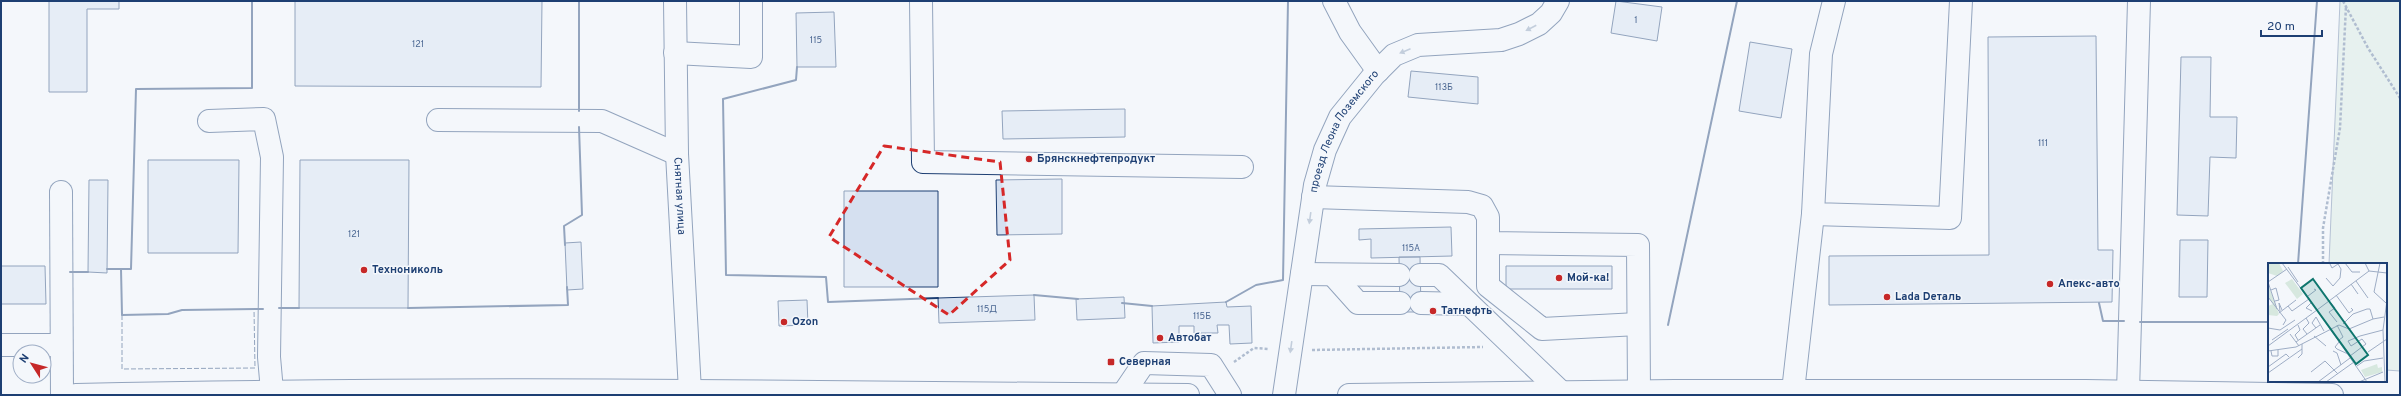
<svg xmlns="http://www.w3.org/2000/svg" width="2401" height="396" viewBox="0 0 2401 396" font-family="Overpass,sans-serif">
<rect width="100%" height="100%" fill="#f4f7fb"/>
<!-- green -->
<path fill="#d7e8df" stroke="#687fa3" d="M2340,1H2400V371L2386,370V264H2329Z"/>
<!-- building -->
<path fill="#d5e0f0" stroke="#1d3f73" d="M49,1H119V9H87V92H49Z
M295,1H542L541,87L295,86Z
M1616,1L1662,7L1657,41L1611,33Z
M834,12L836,67H797L796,13Z
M2096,36L2098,250H2113L2112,302L1829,305V256L1989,255L1988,37Z
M1750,42L1792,49L1781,118L1739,111Z
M2181,57H2211L2210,117H2237L2236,158L2210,157L2208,216L2177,215Z
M1411,71L1478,77V104L1408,97Z
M1125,109V137L1003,139L1002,111Z
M148,160H239L238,253H148Z
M300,160H409L408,308H299Z
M1062,179V234L997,235L996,180Z
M89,180H108L107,273L88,272Z
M844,191H938V287H844Z
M1451,227L1452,256L1371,258V239L1359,240V229Z
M2180,240H2208L2207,297H2179Z
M581,242L583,289L567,290L565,243Z
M1399,257H1420L1421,312H1400Z
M1,266H45L46,304H1Z
M1506,266H1612V289H1506Z
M1034,295L1035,320L939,323L938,298Z
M1124,297L1125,318L1077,320L1076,299Z
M807,300L808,325L779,326L778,301Z
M1226,302L1227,307L1251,306L1252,343L1230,344L1229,325H1217L1218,333H1194V326H1179V342L1153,343L1152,306Z"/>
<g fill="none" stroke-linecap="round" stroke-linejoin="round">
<defs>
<g id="minor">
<path id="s1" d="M675,1L677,154L690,391"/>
<path d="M921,1L923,162L1242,167"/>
<path d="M1334,1L1350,32L1378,71"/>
<path d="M1834,1L1821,54L1813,214L1950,218L1961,1"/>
<path d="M675,53L751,57V1"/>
<path d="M438,120L602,121L677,154"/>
<path d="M209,121L264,119L272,157L269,357L272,391"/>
<path d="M61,192L62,395"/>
<path d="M1313,197L1468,202L1482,206L1488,217V243L1638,245L1639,392"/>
<path d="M1488,243V286L1542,329L1638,324"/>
<path d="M1302,274L1399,275"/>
<path d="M1333,275L1358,303H1400"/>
<path d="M1420,275H1439L1561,392"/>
<path d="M1421,303L1468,304"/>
<path d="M1,345H61"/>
<path d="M1793,391L1813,214"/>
<path d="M2128,392L2139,1"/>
<path d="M1123,394L1144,363L1211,365L1230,395"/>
<path id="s2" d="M1284,395L1315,185L1325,150L1340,117L1374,75L1394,55L1418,45L1501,40L1519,34L1539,24L1551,13L1558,1"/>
</g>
<path id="major" d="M690,391L1188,395
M1349,395L1675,391H2086L2332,395"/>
<path id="highway" d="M76,395C280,391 485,389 690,391V395"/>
</defs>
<!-- minor casing -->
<use href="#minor" stroke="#1d3f73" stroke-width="24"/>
<!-- major casing -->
<use href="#major" stroke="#1d3f73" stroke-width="24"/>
<!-- highway casing -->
<use href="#highway" stroke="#1d3f73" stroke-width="24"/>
<!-- path -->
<path stroke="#5e769c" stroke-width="2.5" stroke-dasharray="3 2" stroke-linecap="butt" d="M2343,1L2368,48L2400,98
M2323,264V228L2340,128L2346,6
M1312,350L1483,347
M1234,362L1254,348L1269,349"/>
<!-- minor -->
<use href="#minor" stroke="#f4f7fb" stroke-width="22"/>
<!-- major -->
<use href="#major" stroke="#f4f7fb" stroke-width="22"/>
<!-- highway -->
<use href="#highway" stroke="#f4f7fb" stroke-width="22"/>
<!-- fence -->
<path stroke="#1d3f73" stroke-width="1" stroke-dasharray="5 2" stroke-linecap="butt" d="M122,315V369L255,368L254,309"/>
<!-- wall -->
<path stroke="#1d3f73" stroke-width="2" d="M797,67L796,80L723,99L726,275L826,277L828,302L938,298
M579,111V1
M565,245L564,226L582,215L579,127
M2298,264L2317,1
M107,269H121L122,315L168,314L182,310L263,309
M121,269H131L136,89L252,88V1
M70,272H88
M1034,295L1078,299
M1226,302L1256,285L1283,280L1288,1
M1122,303L1152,306
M2099,303L2103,321H2124
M279,308H299
M408,308L568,305L567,287
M2140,322H2269
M1668,325L1737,1"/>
</g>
<!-- one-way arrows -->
<defs><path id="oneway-solid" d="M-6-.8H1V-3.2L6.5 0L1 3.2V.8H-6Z"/></defs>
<g fill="#889bb7">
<use href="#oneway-solid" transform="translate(1531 28) rotate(152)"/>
<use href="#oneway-solid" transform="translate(1405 51) rotate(157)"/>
<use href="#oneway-solid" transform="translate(1310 218) rotate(98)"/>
<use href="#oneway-solid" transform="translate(1291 347) rotate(98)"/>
</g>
<!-- marked area -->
<path d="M0 0H2401V396H0ZM884,146L1000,162L1010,260L949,315L829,237Z" fill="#f4f7fb" fill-opacity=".55" fill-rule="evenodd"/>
<path fill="none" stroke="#d62828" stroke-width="3" stroke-dasharray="8 5" stroke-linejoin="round" d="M884,146L1000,162L1010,260L949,315L829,237Z"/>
<!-- markers -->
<g fill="#c62828" stroke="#f4f7fb" stroke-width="1.5">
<circle cx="1029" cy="159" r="4"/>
<circle cx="364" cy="270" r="4"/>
<circle cx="1559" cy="278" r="4"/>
<circle cx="2050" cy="284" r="4"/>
<circle cx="1887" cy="297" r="4"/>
<circle cx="1433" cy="311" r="4"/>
<circle cx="784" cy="322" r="4"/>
<circle cx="1160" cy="338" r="4"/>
<rect x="1107" y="358" width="8" height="8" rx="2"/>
</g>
<g text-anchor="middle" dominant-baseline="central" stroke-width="3" stroke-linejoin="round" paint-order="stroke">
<!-- number labels -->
<g font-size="9" fill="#4b6792">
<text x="1636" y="20">1</text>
<text x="816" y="40">115</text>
<text x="418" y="44">121</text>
<text x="1444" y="87">113Б</text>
<text x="2043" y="143">111</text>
<text x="354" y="234">121</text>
<text x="1411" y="248">115А</text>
<text x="987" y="309">115Д</text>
<text x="1202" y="316">115Б</text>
</g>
<!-- street labels -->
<g font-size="11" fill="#1d3f73" stroke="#f4f7fb">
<text stroke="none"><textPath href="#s2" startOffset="274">проезд Леона Поземского</textPath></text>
<text stroke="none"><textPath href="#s1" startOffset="195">Снятная улица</textPath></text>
</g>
<!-- poi labels -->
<g font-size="11" font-weight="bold" fill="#1d3f73" stroke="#f4f7fb" text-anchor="start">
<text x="1037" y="159">Брянскнефтепродукт</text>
<text x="372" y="270">Технониколь</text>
<text x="1567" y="278">Мой-ка!</text>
<text x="2058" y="284">Апекс-авто</text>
<text x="1895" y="297">Lada Dеталь</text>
<text x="1441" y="311">Татнефть</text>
<text x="792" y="322">Ozon</text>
<text x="1168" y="338">Автобат</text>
<text x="1119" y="362">Северная</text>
</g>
</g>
<!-- overview -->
<g transform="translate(2268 263)">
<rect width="119" height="119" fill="#f4f7fb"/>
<path d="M0,0H11L15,8L9,13L0,10ZM24,16L35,31L29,36L17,20ZM0,21L11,51L9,53L0,52V43L5,41L0,34ZM109,101L110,105L114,104V109L97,114L93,107Z" fill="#d7e8df"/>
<path fill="none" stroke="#9eadc5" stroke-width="1" d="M77,0L84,9H92M112,0L106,29L118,40M20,4L30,19M101,8L119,10M58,15L65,23L72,15L73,6L70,1L64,5L62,1M88,18L100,35M0,19L9,46M0,19L19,6M83,21L90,31M3,27L8,25L11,37L7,38M68,32L81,50L85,47L83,45M40,33L48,27L46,26M0,34L18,57L15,62M43,40L38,45L44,48M63,40L67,45L61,49L69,59M20,43L24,48L41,36M49,47L101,8L97,0M49,47L99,119M12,48L11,40L14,47M11,50L28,37M38,55L41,60L35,66L39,71M75,61L85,51L99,46H102L105,56M69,62L75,74L71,77M0,65L12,67L27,57M48,65L44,60L48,54L56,68M22,71L31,83M46,73L58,83M4,77L20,66M30,77L27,72L32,67L30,62M28,79L52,62M71,79L67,84L69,86L80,91M0,83L49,47L14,0M0,88L28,84L71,62L81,66L105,56L116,54M3,88L4,93H10V87M65,88L69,90L73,102M100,89L119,76M82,93L98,81L94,76L83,83L80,78L92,73L115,67M30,95L34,91V81M89,103L96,98L115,95M0,104L18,91L21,94M43,109L57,98L70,111M0,110L34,86M50,119L82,95M58,119L86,99M91,119L115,109M117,119L115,67L119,37"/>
<path fill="#0f766e" fill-opacity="0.15" stroke="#0f766e" stroke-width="2" d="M45,16L100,92L88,101L33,25Z"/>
<rect width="119" height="119" fill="none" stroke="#1d3f73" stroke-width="2"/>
</g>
<!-- border -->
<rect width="2401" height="396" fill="none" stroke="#1d3f73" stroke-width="4"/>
<!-- north arrow -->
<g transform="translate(32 364) rotate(306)"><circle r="19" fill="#f4f7fb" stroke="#9eadc5"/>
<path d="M0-3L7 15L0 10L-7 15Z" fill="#c62828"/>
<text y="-6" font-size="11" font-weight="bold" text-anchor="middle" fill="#1d3f73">N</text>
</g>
<!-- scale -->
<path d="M2261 30v6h61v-6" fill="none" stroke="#1d3f73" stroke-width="2"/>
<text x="2267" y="30" font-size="12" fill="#1d3f73" stroke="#f4f7fb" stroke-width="3" paint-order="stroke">20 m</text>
</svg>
